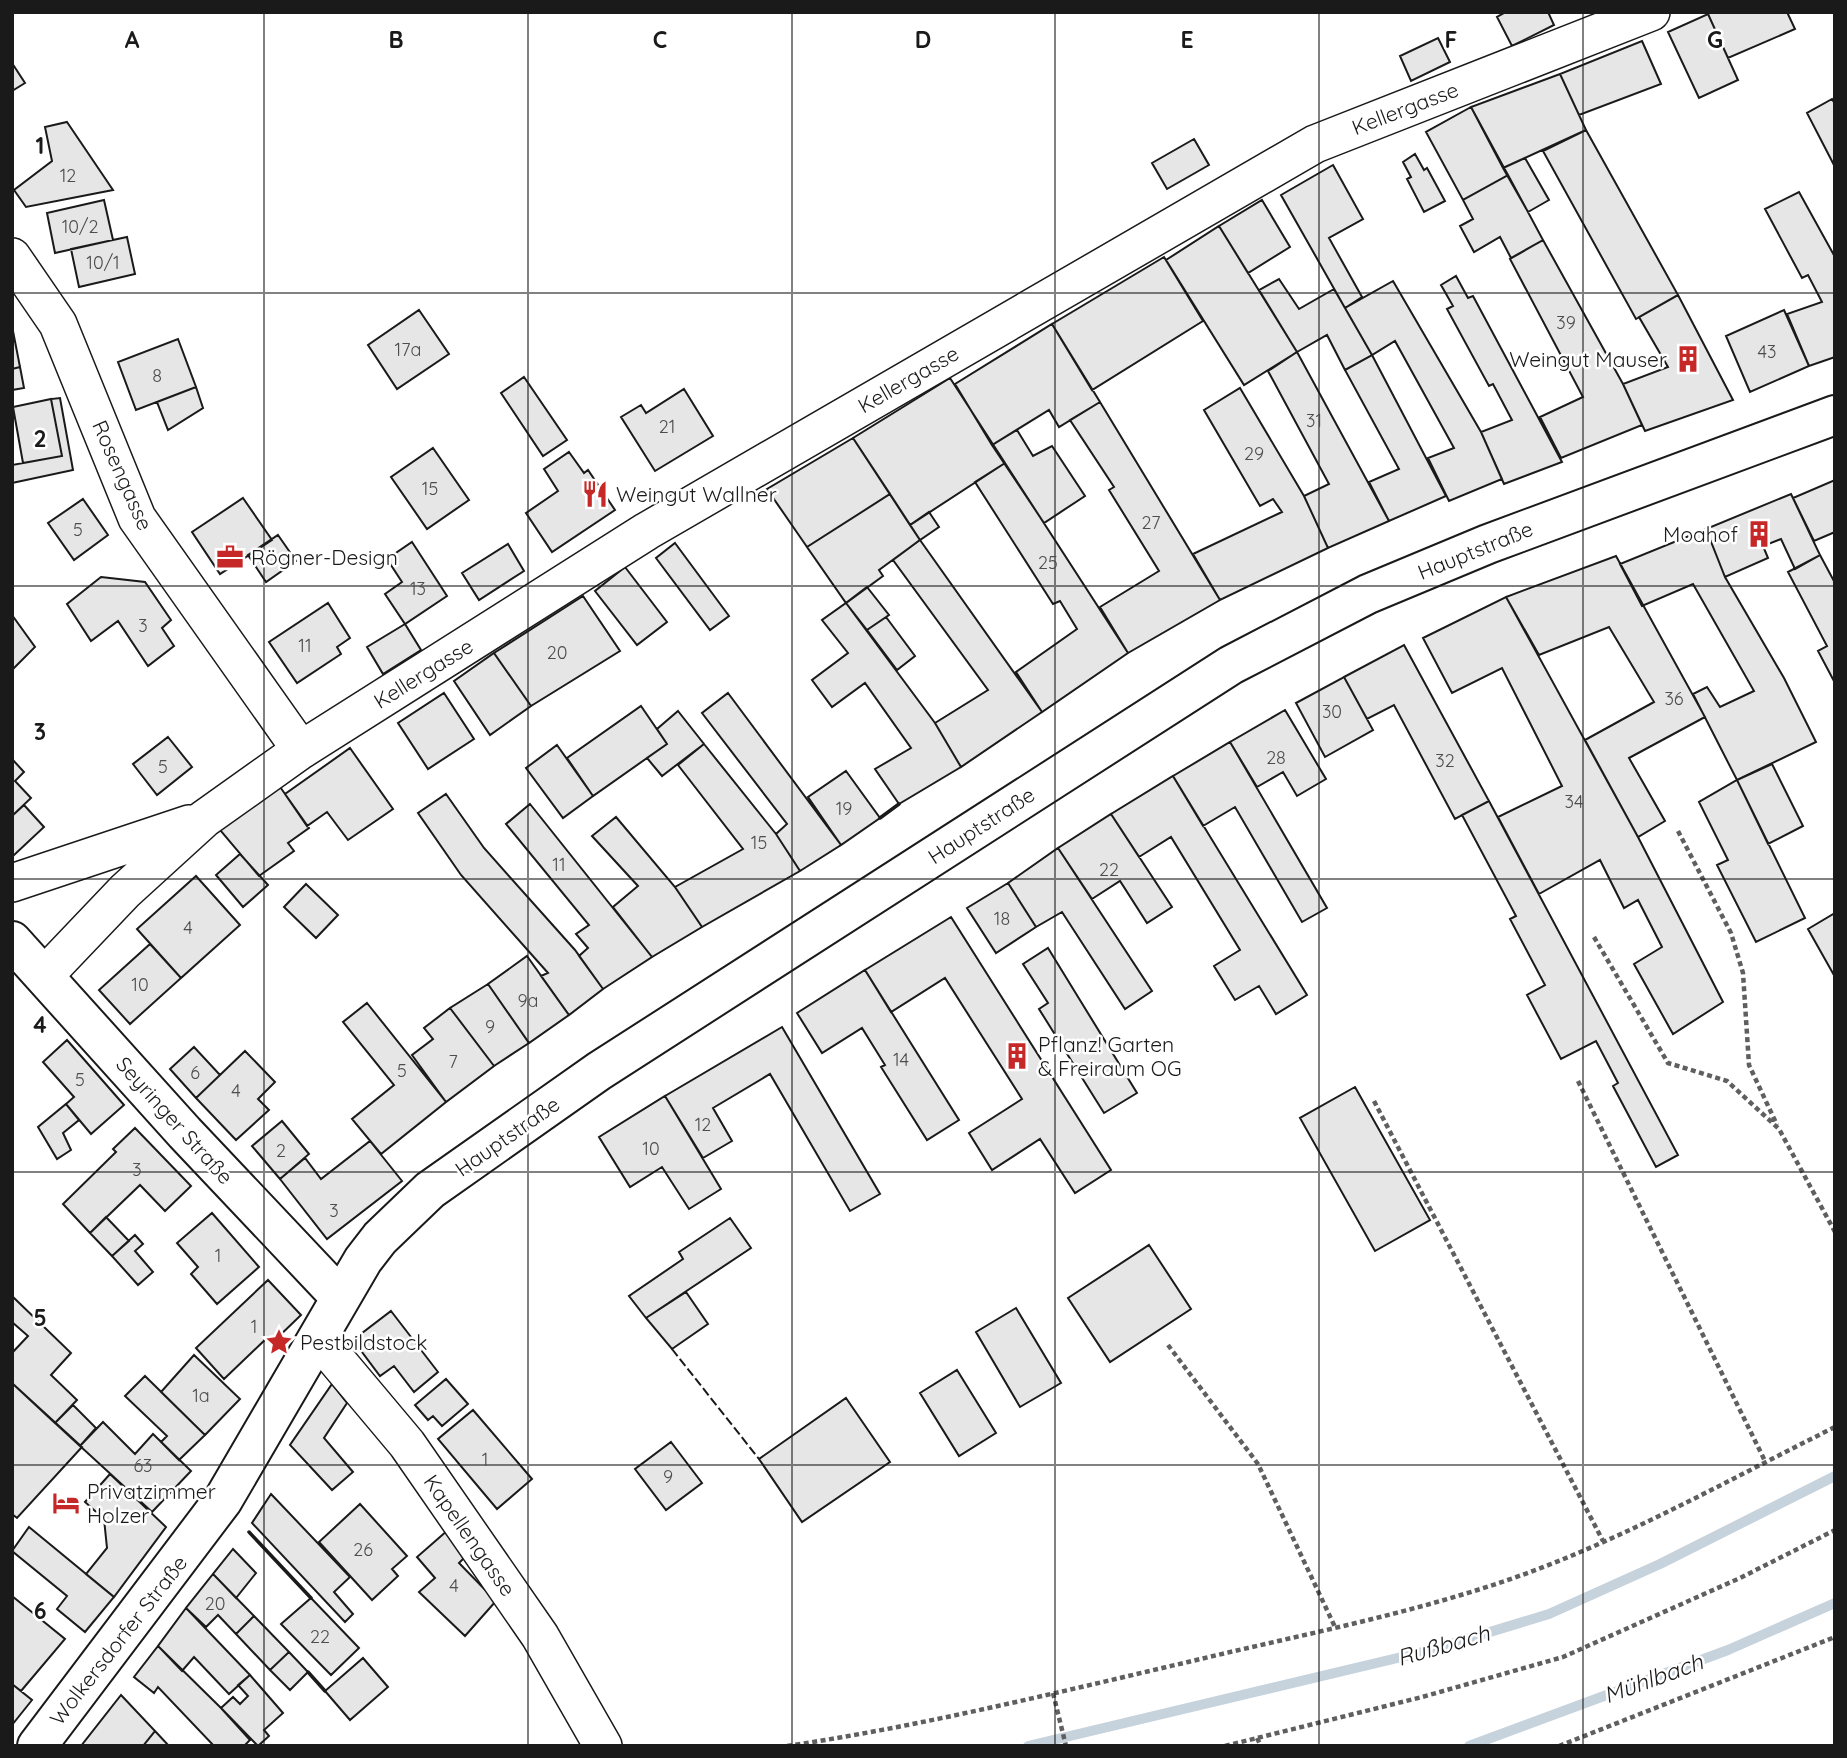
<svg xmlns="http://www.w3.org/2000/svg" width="1847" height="1758" viewBox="0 0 1847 1758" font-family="Quicksand,sans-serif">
<rect width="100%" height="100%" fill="#fff"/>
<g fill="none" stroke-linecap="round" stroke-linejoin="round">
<!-- stream -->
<path stroke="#c6d2dc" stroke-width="10" d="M1028,1746L1431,1650L1549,1614L1660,1564L1835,1476
M1469,1746L1728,1650L1835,1603"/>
</g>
<!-- building -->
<path fill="#e6e6e6" stroke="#1a1a1a" stroke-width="2" d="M1506,12H1548L1554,25L1512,46L1497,17Z
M1712,12H1787L1795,29L1728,58L1708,14Z
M1708,14L1738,80L1699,98L1668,32Z
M1438,38L1450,62L1411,81L1400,56Z
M1642,41L1661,84L1579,115L1560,74Z
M12,63L25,83L12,91Z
M1560,74L1586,130L1503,168L1471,107Z
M1832,99L1835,104V167L1807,113Z
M1471,107L1508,175L1463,200L1426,132Z
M67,122L113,190L26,207L14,190L52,161L45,127Z
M1586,130L1678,295L1636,319L1543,151Z
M1194,139L1209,165L1167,189L1152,163Z
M1415,154L1424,170L1427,168L1445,201L1424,212L1407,179L1411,177L1403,162Z
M1525,158L1549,200L1528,212L1503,168Z
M1333,165L1363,219L1329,238L1362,297L1345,308L1281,195Z
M1508,175L1543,240L1511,258L1500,237L1474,252L1460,226L1473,219L1463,200Z
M1799,192L1835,257V357L1809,366L1787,314L1822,302L1808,275L1802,278L1765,209Z
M104,200L113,240L55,253L47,213Z
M1262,200L1290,247L1248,273L1219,226Z
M1219,226L1297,352L1244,385L1166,260Z
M127,237L135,274L79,287L71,249Z
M1543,240L1623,384L1642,425L1561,458L1540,417L1583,397L1510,259Z
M1164,257L1203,321L1092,390L1052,324Z
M1456,276L1468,298L1473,296L1562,462L1504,484L1481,432L1512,420L1493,384L1489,386L1447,309L1453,306L1441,285Z
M1279,279L1299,309L1334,289L1372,355L1345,370L1327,335L1297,352L1259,290Z
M1393,281L1481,432L1502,479L1449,501L1428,458L1454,448L1395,341L1372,355L1345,308Z
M1678,295L1733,400L1645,431L1623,384L1668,367L1639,317Z
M419,310L449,354L397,389L368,345Z
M1784,310L1809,366L1750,392L1726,336Z
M1052,324L1100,402L1059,427L1049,410L992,445L955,384Z
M12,326L20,367L12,369Z
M178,339L196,387L136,410L118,362Z
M1297,352L1389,521L1328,548L1304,496L1329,484L1268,371Z
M1372,355L1446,496L1389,521L1369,482L1399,469L1345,370Z
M20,367L24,388L12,390V369Z
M524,377L567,440L543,456L501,393Z
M950,378L1005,463L910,525L853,438Z
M196,387L203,408L168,430L157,402Z
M1240,388L1304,496L1328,548L1220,600L1193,554L1282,512L1273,499L1260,506L1204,410Z
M684,389L713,436L655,471L621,417L641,405L646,413Z
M60,398L73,470L12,483V465L62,456L51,399Z
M51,399L62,456L23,463L13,407Z
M1100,402L1220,600L1128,653L1100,607L1159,571L1109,490L1114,487L1070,420Z
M1017,430L1033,456L1052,446L1085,496L1044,523L992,445Z
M853,438L890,494L807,547L767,489Z
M433,448L469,500L427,529L391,477Z
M569,452L584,473L588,470L615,510L552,552L526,513L558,491L544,469Z
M1005,463L1128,653L1042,712L1016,672L1077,629L1060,601L1053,604L975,482Z
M1835,480V532L1814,541L1793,498Z
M890,494L920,540L879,570L883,576L846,603L807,547Z
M1791,494L1820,555L1795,569L1781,539L1763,546L1768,558L1725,577L1706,529Z
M243,498L272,540L220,574L192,532Z
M83,499L108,535L74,560L48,523Z
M929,512L939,527L920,540L910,525Z
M1706,529L1725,577L1784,678L1816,742L1737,780L1693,694L1707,687L1720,707L1754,691L1693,584L1642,606L1620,564Z
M278,535L296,561L266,582L248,555Z
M920,540L1042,712L961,767L935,723L988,690L893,560Z
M412,542L447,596L405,624L385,594L402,582L387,559Z
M675,543L729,616L710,630L656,558Z
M508,544L524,571L479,600L462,573Z
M1820,555L1835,583V683L1818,651L1827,646L1788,572Z
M1616,556L1705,717L1629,758L1665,821L1638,837L1585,740L1654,702L1609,627L1539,655L1506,597Z
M625,567L667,622L637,645L595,591Z
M101,577L145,582L171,620L162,628L174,646L148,666L118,621L91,641L67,604Z
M867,587L889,615L867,630L846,603Z
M583,596L620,651L531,706L494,653Z
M1506,597L1638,837L1723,1002L1673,1034L1634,964L1662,947L1638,900L1624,908L1600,860L1539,894L1498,817L1562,786L1502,668L1452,693L1423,638Z
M328,603L350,638L337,647L341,654L297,683L269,642Z
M846,603L935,723L961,767L899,804L875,769L911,748L865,683L832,707L812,680L848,653L822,620Z
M12,615L35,647L12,670Z
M886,617L915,656L897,670L867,630Z
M405,624L421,650L383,674L367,647Z
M1404,645L1489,801L1455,819L1394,705L1367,719L1344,677Z
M494,653L531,706L490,735L454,681Z
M1344,677L1373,730L1325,757L1296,703Z
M444,693L474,739L428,769L398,723Z
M728,693L841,845L800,871L776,834L787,824L702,713Z
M641,706L667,744L593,796L567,758Z
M1285,710L1326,779L1297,796L1283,772L1257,787L1230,742Z
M678,711L704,744L662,776L647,758L667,744L657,729Z
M168,737L192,767L157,795L133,764Z
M1230,742L1327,908L1302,922L1235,807L1203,826L1173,776Z
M704,744L776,834L800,871L702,927L675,887L743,849L678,765Z
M557,745L593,796L563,818L526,768Z
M350,748L393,809L348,840L327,812L307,826L285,794Z
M12,759L24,772L15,781L31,798L12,816Z
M1772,764L1803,826L1768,844L1737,780Z
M846,771L880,818L841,845L808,797Z
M1173,776L1307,995L1276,1014L1259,986L1235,1000L1214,966L1240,950L1171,837L1139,857L1111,814Z
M1737,780L1805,918L1756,942L1717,865L1728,860L1699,802Z
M278,784L309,828L288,843L294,851L259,876L220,830Z
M446,794L484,848L575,950L603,989L569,1015L541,976L548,973L461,875L418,813Z
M1489,801L1678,1155L1656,1167L1613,1086L1618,1083L1596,1041L1561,1059L1527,995L1545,985L1510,919L1516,916L1462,815Z
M530,804L652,957L603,989L579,956L588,948L576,934L589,925L506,824Z
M24,805L44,827L13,856L12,816Z
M1111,814L1172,907L1147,923L1120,881L1092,899L1058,848Z
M616,817L675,887L702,927L652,957L613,907L638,886L592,836Z
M1058,848L1152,991L1125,1009L1062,912L1036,927L1008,883Z
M240,854L268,885L243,907L216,875Z
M196,876L240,925L181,978L137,929Z
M1008,883L1036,927L996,953L967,908Z
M306,884L338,915L316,938L284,907Z
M1835,913V977L1808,929Z
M951,917L1111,1170L1075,1193L1040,1139L992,1170L969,1133L1022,1099L945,978L891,1012L865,970Z
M150,944L181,978L130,1024L99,990Z
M1048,948L1137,1093L1104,1113L1039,1009L1048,1003L1023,964Z
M527,956L569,1015L529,1043L488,984Z
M865,970L959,1120L927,1140L881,1067L885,1065L862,1028L822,1053L797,1013Z
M488,984L529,1043L494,1066L450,1008Z
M367,1003L446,1102L381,1154L352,1119L394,1085L343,1022Z
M450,1008L494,1066L446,1102L412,1055L433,1039L424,1028Z
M782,1027L880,1194L850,1211L770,1074L713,1108L732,1141L703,1158L665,1096Z
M67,1040L124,1105L91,1134L66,1104L74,1097L43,1062Z
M194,1047L220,1075L196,1098L170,1069Z
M245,1051L275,1082L258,1099L269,1110L236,1140L196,1098Z
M1355,1087L1430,1220L1375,1251L1300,1118Z
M665,1096L721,1189L689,1209L662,1167L630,1187L599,1137Z
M66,1104L79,1120L63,1133L71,1150L57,1159L38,1127Z
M282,1121L309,1154L280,1179L252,1146Z
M135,1128L191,1186L165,1211L140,1185L90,1233L63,1204L116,1152L113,1149Z
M370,1141L402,1181L327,1239L280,1179L305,1158L321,1179Z
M212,1213L259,1267L217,1304L191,1274L198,1267L177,1243Z
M106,1217L129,1241L112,1256L90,1233Z
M730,1218L751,1248L646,1318L629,1296L683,1259L679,1252Z
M135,1235L143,1244L135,1251L153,1272L138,1285L112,1256Z
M1149,1245L1191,1309L1110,1362L1068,1298Z
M268,1280L301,1315L273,1342L268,1337L224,1379L196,1348Z
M686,1292L708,1324L672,1349L646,1318Z
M12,1296L71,1353L51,1375L77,1400L55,1423L12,1383V1353L28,1336L12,1322Z
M1016,1308L1061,1383L1020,1407L976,1332Z
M391,1311L438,1372L414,1392L394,1366L380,1376L353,1340Z
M194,1355L240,1399L205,1435L161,1392Z
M957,1370L996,1433L959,1456L920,1393Z
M145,1376L205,1435L179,1460L161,1442L167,1436L125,1396Z
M446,1379L468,1404L442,1426L433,1416L428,1420L415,1405Z
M12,1383L82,1447L17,1518L12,1514Z
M332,1384L347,1403L324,1438L353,1472L332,1490L290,1445Z
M846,1398L890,1462L802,1522L759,1459Z
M73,1405L96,1428L80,1446L55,1423Z
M473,1410L532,1479L497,1509L438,1439Z
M103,1422L135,1454L153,1434L191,1471L152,1512L80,1446Z
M671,1442L702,1483L666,1510L635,1469Z
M110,1474L166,1527L114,1597L86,1574L107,1548L104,1519L85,1502Z
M271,1494L350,1577L334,1592L353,1614L345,1622L252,1523Z
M360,1504L407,1556L392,1569L398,1576L372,1600L319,1542Z
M29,1527L114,1597L85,1632L57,1609L67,1596L12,1551Z
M448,1530L467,1555L459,1563L496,1601L465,1636L419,1592L435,1578L417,1557Z
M233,1549L256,1573L236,1598L213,1574Z
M213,1574L254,1616L236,1634L218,1615L206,1627L186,1608Z
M12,1596L65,1639L21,1691L12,1684Z
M311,1598L359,1648L331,1675L281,1624Z
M186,1608L250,1675L229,1694L194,1657L182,1671L158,1646Z
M254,1616L289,1652L270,1670L236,1634Z
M158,1646L221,1708L250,1740L244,1746H214L158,1687L154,1693L134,1677Z
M289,1652L308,1672L290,1690L270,1670Z
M363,1658L388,1687L350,1720L325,1691Z
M250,1675L283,1713L264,1730L269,1736L258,1746L221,1708L233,1697L240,1704L248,1696L238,1685Z
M12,1684L32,1700L12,1725Z
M121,1695L155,1731L143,1746H81Z
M155,1731L169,1746H143Z"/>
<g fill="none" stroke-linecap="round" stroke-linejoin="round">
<defs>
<path id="minor" d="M12,257L58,324L137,518L301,750
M12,883L189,824
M45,975L125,891L204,819L301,750L647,531L1315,144L1651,12
M318,1338L407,1444L540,1636L603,1746"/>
<path id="major" d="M12,941L185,1133L340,1297
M37,1746L223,1500L363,1260L380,1238L430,1190L599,1071L1231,665L1368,594L1488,544L1835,415"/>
</defs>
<!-- minor casing -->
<use href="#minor" stroke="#1a1a1a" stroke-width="40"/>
<!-- major casing -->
<use href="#major" stroke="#1a1a1a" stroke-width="42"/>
<!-- path -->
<path stroke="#5f5f5f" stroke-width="4.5" stroke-dasharray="5 3.5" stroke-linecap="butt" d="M1678,831L1731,933L1743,973L1749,1065L1777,1125
M1594,937L1668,1063L1727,1081L1779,1129L1835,1232
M1578,1081L1765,1461
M1374,1101L1603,1541
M1168,1345L1258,1464L1335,1627
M1053,1693L1066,1746
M1257,1738L1261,1746
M787,1746C922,1726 1055,1693 1188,1662C1291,1637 1397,1617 1499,1583C1616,1544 1724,1482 1835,1427
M1225,1746L1422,1697L1563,1657L1740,1578L1835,1530
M1559,1746L1835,1637"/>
<!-- minor -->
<use href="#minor" stroke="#fff" stroke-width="37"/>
<!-- major -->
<use href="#major" stroke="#fff" stroke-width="38"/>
<!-- fence -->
<path stroke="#1a1a1a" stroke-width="2" stroke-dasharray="9 3.5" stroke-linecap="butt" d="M672,1349L759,1459"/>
<!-- wall -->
<path stroke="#1a1a1a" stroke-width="3.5" d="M880,818L899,804
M249,1532L311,1598
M308,1672L325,1691"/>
</g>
<!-- grid -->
<path fill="none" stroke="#1a1a1a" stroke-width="2" stroke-opacity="0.55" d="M264,12V1746M528,12V1746M792,12V1746M1055,12V1746M1319,12V1746M1583,12V1746M12,293H1835M12,586H1835M12,879H1835M12,1172H1835M12,1465H1835"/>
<!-- icons -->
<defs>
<symbol id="building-bare" viewBox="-9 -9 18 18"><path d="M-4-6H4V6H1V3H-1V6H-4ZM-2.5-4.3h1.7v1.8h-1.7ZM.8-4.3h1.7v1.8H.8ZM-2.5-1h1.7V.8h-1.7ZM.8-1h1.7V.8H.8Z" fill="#c62828" stroke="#fff" stroke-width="2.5" paint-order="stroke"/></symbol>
<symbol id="restaurant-bare" viewBox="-9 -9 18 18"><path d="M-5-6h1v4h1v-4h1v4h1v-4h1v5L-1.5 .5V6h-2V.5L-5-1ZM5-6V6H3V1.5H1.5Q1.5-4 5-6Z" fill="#c62828" stroke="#fff" stroke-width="2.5" paint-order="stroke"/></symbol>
<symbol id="office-bare" viewBox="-9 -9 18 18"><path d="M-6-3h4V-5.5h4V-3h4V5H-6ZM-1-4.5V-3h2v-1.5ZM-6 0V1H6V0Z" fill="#c62828" stroke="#fff" stroke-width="2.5" paint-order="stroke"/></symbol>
<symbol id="sight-bare" viewBox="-9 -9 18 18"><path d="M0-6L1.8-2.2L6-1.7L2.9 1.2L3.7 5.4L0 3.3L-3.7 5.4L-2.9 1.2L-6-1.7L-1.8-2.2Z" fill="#c62828" stroke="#fff" stroke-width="2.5" paint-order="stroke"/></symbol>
<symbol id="hotel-bare" viewBox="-9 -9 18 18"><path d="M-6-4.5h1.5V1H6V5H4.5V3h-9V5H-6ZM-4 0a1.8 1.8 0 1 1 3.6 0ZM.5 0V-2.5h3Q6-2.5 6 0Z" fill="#c62828" stroke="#fff" stroke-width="2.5" paint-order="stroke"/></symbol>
</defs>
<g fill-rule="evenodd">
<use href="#building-bare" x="1669" y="340" width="38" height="38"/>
<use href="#restaurant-bare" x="576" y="475" width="38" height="38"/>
<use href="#building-bare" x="1740" y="515" width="38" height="38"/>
<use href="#office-bare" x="211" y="538" width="38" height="38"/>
<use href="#building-bare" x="998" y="1037" width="38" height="38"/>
<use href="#sight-bare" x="260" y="1323" width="38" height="38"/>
<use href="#hotel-bare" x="47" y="1484" width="38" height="38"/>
</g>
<g text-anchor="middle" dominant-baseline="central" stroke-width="5" stroke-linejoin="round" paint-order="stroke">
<!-- number labels -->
<g font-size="18" fill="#4d4d4d">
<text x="68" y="175">12</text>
<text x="80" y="226">10/2</text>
<text x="103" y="262">10/1</text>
<text x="1566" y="322">39</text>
<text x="408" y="349">17a</text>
<text x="1767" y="351">43</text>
<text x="157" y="375">8</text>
<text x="1314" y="420">31</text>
<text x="667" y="426">21</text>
<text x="1254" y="453">29</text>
<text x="430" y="488">15</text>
<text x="1151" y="522">27</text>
<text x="78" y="529">5</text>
<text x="1048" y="562">25</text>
<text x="418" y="588">13</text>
<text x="143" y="625">3</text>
<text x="305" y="645">11</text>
<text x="557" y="652">20</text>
<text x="1674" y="698">36</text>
<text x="1332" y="711">30</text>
<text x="1276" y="757">28</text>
<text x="1445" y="760">32</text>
<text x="163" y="766">5</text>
<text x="1574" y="801">34</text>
<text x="844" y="808">19</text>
<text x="759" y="842">15</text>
<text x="559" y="864">11</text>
<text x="1109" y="869">22</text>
<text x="1002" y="918">18</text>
<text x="188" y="927">4</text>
<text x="140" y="984">10</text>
<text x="528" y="1000">9a</text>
<text x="490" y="1026">9</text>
<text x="901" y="1059">14</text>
<text x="453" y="1061">7</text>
<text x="402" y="1070">5</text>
<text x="195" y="1072">6</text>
<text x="80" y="1079">5</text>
<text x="236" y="1090">4</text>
<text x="703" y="1124">12</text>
<text x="651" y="1148">10</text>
<text x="281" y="1150">2</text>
<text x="137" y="1169">3</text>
<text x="334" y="1210">3</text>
<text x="218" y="1255">1</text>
<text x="254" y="1326">1</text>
<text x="201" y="1395">1a</text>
<text x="485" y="1459">1</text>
<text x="143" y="1465">63</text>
<text x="668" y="1476">9</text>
<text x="363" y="1549">26</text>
<text x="454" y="1585">4</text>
<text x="215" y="1603">20</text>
<text x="320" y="1636">22</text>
</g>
<!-- street labels -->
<g font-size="21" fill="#1a1a1a" stroke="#fff">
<text transform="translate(1405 108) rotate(-21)">Kellergasse</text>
<text transform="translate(908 379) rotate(-30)">Kellergasse</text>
<text transform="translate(123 475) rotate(66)">Rosengasse</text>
<text transform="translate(1475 550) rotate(-22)">Hauptstraße</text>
<text transform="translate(423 673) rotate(-32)">Kellergasse</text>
<text transform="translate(981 825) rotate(-33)">Hauptstraße</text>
<text transform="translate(175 1120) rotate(48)">Seyringer Straße</text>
<text transform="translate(507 1136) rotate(-35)">Hauptstraße</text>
<text transform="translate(470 1535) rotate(55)">Kapellengasse</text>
<text transform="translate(118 1640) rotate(-52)">Wolkersdorfer Straße</text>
</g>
<!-- poi labels -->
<g font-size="21" fill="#1a1a1a" stroke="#fff" text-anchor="start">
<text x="1667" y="359" text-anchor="end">Weingut Mauser</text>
<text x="616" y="494">Weingut Wallner</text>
<text x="1738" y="534" text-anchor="end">Moahof</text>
<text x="251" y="557">Rögner-Design</text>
<text x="1038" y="1044">Pflanz! Garten<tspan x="1038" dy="24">&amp; Freiraum OG</tspan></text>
<text x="300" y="1342">Pestbildstock</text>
<text x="87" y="1491">Privatzimmer<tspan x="87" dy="24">Holzer</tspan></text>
</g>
<!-- water labels -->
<g font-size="23" font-style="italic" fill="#1a1a1a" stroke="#fff">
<text transform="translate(1443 1645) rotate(-16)">Rußbach</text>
<text transform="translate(1653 1678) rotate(-20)">Mühlbach</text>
</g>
</g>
<g font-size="23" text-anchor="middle" font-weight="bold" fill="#1a1a1a" stroke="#fff" stroke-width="5" stroke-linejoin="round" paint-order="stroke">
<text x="132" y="48">A</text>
<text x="396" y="48">B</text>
<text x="660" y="48">C</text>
<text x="923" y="48">D</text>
<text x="1187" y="48">E</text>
<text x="1451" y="48">F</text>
<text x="1715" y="48">G</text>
<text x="40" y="154">1</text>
<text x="40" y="447">2</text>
<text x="40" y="740">3</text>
<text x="40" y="1033">4</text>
<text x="40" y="1326">5</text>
<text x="40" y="1619">6</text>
</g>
<!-- border -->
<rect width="1847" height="1758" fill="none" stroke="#1a1a1a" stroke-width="28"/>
</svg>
